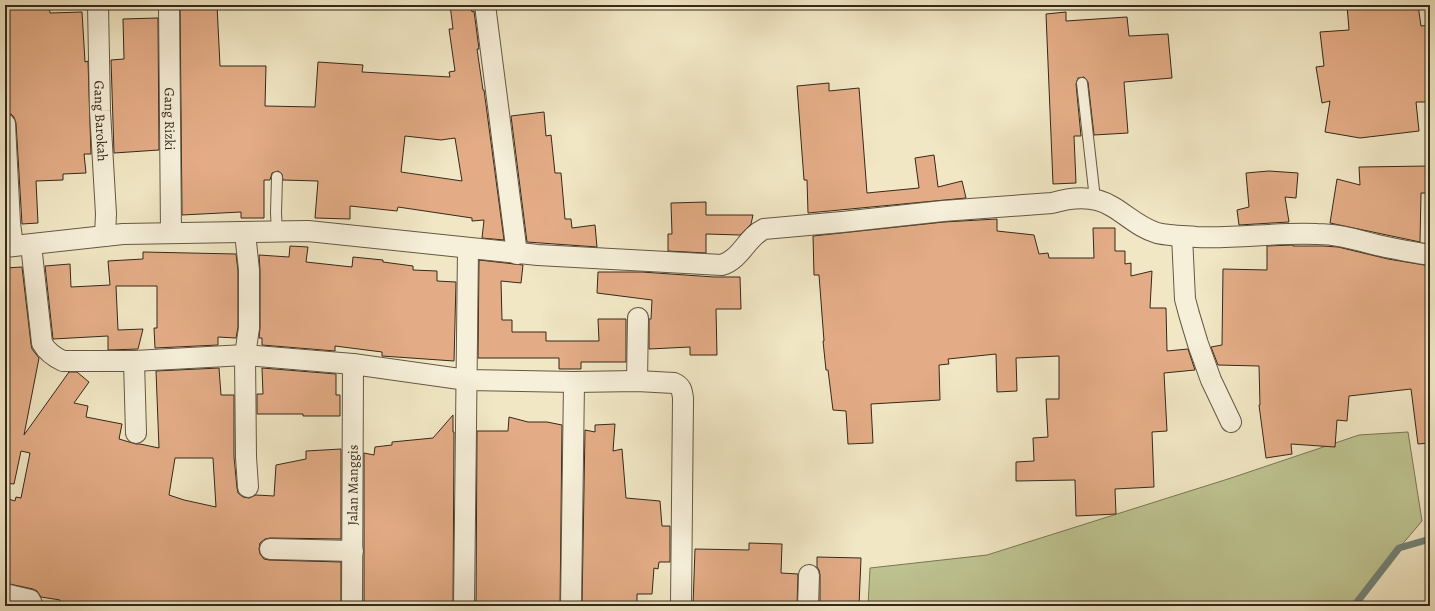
<svg xmlns="http://www.w3.org/2000/svg" width="1435" height="611" viewBox="0 0 1435 611" font-family="Alegreya,serif">
<rect width="100%" height="100%" fill="#f1e7c4"/>
<filter id="stains"><feTurbulence type="fractalNoise" baseFrequency=".005" numOctaves="4"/><feColorMatrix values="0 0 0 0 .2 0 0 0 0 .09 0 0 0 0 .02 0 0 0 .5 -.17"/></filter>
<radialGradient id="worn" r=".72"><stop offset=".6" stop-color="#630" stop-opacity="0"/><stop offset="1" stop-color="#630" stop-opacity=".3"/></radialGradient>
<!-- green -->
<path fill="#bec491" stroke="#7a7656" d="M1408,432L1422,521L1350,606H868L870,568L987,555L1231,478L1359,435Z"/>
<g fill="none" stroke-linecap="round" stroke-linejoin="round">
<!-- stream -->
<path stroke="#728379" stroke-width="7" d="M1354,606L1399,548L1430,539"/>
</g>
<!-- building -->
<path fill="#e3ac86" stroke="#35291a" fill-rule="evenodd" d="M6,5H49L50,13L82,12L85,62L88,61L91,154H84L86,173L63,174V180L36,181L38,223L22,224L16,123L14,117L11,114L6,113L5,87H6Z
M180,5H217L220,66H266L265,106L315,107L318,62L363,65L362,72L450,77L449,72L455,71L449,29H453L450,5H471L472,12L474,11L479,49H477L483,90H484L504,240L482,238L484,220L472,221V218L398,207L397,211L350,206V219L315,218L318,181L283,180L282,174L278,171L272,173L270,180H264V218H241V212L182,215ZM405,136L441,140L455,138L462,181L401,172Z
M1347,5H1418L1421,26L1430,25V102H1416L1419,131L1360,138L1325,132L1330,101L1322,103L1316,67L1324,66L1320,32L1349,30Z
M1066,12V21L1127,17L1129,36L1168,34L1172,78L1124,82L1128,133L1094,135L1088,82L1084,77L1078,78L1076,84L1081,136H1074L1076,183L1053,184L1046,14Z
M158,18L159,150L114,153L111,60L124,59L123,19Z
M829,83V91L859,88L867,193L919,188L915,158L934,155L938,187L962,181L966,198L808,213L807,180H804L797,86Z
M544,112L546,136L551,135L555,173H561L565,219H571L572,228L595,225L597,247L527,242L511,116Z
M1430,166V193H1421L1420,242L1330,223L1337,179L1360,185L1359,167Z
M1269,171L1298,173L1296,198L1285,197L1289,222L1239,225L1237,210L1249,207L1246,173Z
M706,202V215H753L751,224L740,235L706,234V253L668,251V234H672L671,203Z
M997,219V231L1034,235L1039,254L1048,253L1049,258H1094L1093,228H1115V251H1125V264L1131,263V276L1152,271L1150,308H1166L1167,351L1188,349L1195,370L1164,373L1167,431L1152,432L1154,487L1115,489L1116,514L1076,516L1075,480L1016,481V462L1034,461L1033,438L1048,437L1046,399H1059V356L1016,358L1017,391L997,392L996,354L948,359L949,364L939,365L940,400L871,404L873,443L848,444L846,411L833,410L828,370H826L823,341H824L819,275H814L813,236L944,222Z
M1293,245V246H1323L1338,247L1388,259L1430,266V443L1418,444L1411,389L1349,396L1347,421L1337,420L1335,447L1291,444L1292,454L1266,458L1259,405H1260L1259,366L1218,365L1211,347L1222,345L1223,269L1267,270V246Z
M290,246L308,247L306,262L352,267L353,257L383,260V262L413,266V270L437,271V281L456,282L454,361L382,356V352L335,346V351L262,345V338H259L260,328V270L259,255L289,257Z
M143,252L236,254L238,271V327L236,338L218,337V345L155,348L154,328H157V286H116L118,330L143,329L138,349L108,350V336L53,339L45,266L70,264L71,287L110,285L108,261L143,259Z
M479,260L523,265L521,283L501,281L502,320H512V332H546V341H599L598,319H626V362H581V369H559V358H478Z
M22,267L31,344L32,349L39,358L24,435L69,372H77L89,382L74,403L88,406L86,417L122,424L119,439L136,444H140L159,448L156,371L219,368L221,395H234V457L237,488L238,493L243,497L249,498L256,495L274,496L276,465L306,459V451L341,449V539L270,538L265,539L260,543L259,549L260,554L264,559L269,560L341,562V606H59L60,600L41,597L37,591L33,589L5,583V498L15,501L16,497L21,498L30,453L21,451L14,484L5,483V268ZM175,458H213L216,507L184,500L169,495Z
M598,272H642L714,277H740L741,309H716L717,355H690V347L649,349V319H651L652,300L597,293Z
M262,368L336,374V395H340V416H303V414H257V394H263Z
M453,415V432H454L453,606H364V453L374,455L375,447L392,445V442L433,438Z
M509,417L528,422H547L562,425L560,606H476L477,431H508Z
M615,424L613,451L622,449L626,498L660,501L662,526H670V562H659L658,569L654,568L652,594H637V606H582L585,430L595,432V425Z
M749,543L782,544L781,573L798,574L797,606H693L695,549L749,550Z
M817,557L861,558L859,606H820V575L819,570L817,567Z"/>
<g fill="none" stroke-linecap="round" stroke-linejoin="round">
<defs>
<path id="lane" d="M1082,83L1095,199
M277,177L276,213L277,232"/>
<g id="street">
<path id="s1" d="M98,5L100,111L106,214L105,236"/>
<path id="s2" d="M169,5L171,233"/>
<path d="M485,5L517,254"/>
<path d="M5,124L10,223L13,246"/>
<path d="M245,233L249,270V328L245,355L246,457L248,487"/>
<path d="M1182,236L1185,299L1189,314L1198,344L1211,380L1231,422"/>
<path d="M31,245L42,343C47,352 54,357 63,361H134L245,355L353,364L467,380L574,382L637,381L674,383C681,386 682,390 683,398L681,606"/>
<path d="M5,247L123,234L308,231L538,255L722,265C741,259 747,237 764,229L842,222L943,211L1052,203C1072,197 1095,195 1113,207C1128,216 1140,228 1157,233C1170,236 1184,236 1196,237C1237,239 1277,232 1317,234C1338,234 1357,240 1377,245C1394,249 1412,252 1430,255"/>
<path d="M134,361L136,433"/>
<path d="M637,381L638,318"/>
<path d="M270,549L353,551"/>
<path d="M5,594L30,600L33,606"/>
<path id="s3" d="M352,606L353,364"/>
<path d="M464,606L468,248"/>
<path d="M571,606L574,382"/>
<path d="M808,606L809,575"/>
</g>
</defs>
<!-- lane casing -->
<use href="#lane" stroke="#645844" stroke-width="12"/>
<!-- street casing -->
<use href="#street" stroke="#645844" stroke-width="22"/>
<!-- lane -->
<use href="#lane" stroke="#f6efd9" stroke-width="10"/>
<!-- street -->
<use href="#street" stroke="#f6efd9" stroke-width="20"/>
</g>
<g text-anchor="middle" dominant-baseline="central" stroke-width="3" stroke-linejoin="round" paint-order="stroke">
<!-- street labels -->
<g font-size="14" fill="#35291a" stroke="#f6efd9">
<text stroke="none"><textPath href="#s2" startOffset="114">Gang Rizki</textPath></text>
<text stroke="none"><textPath href="#s1" startOffset="116">Gang Barokah</textPath></text>
<text stroke="none"><textPath href="#s3" startOffset="121">Jalan Manggis</textPath></text>
</g>
</g>
<!-- margin -->
<rect width="1435" height="611" fill="none" stroke="#f1e7c4" stroke-width="20"/>
<rect x="6" y="6" width="1423" height="599" fill="none" stroke="#35291a" stroke-width="2"/>
<rect x="10" y="10" width="1415" height="591" fill="none" stroke="#35291a"/>
<rect width="100%" height="100%" filter="url(#stains)"/>
<rect width="100%" height="100%" fill="url(#worn)"/>
</svg>
